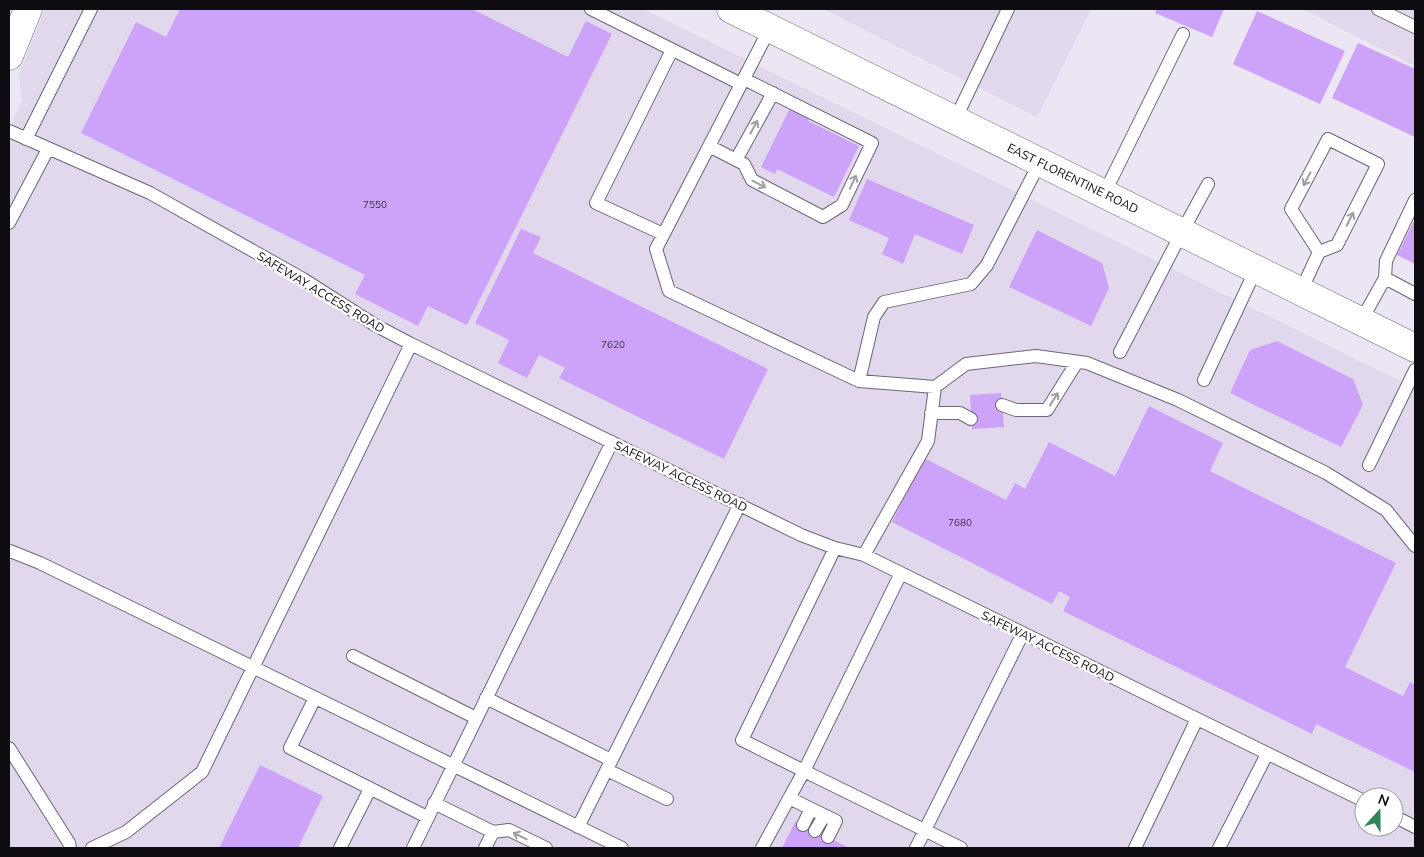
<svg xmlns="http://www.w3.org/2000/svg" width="1424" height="857" viewBox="0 0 1424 857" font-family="Mulish,sans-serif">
<rect width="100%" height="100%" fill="#ece5f4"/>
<!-- built -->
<path fill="#e2d8ee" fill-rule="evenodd" d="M45,9H643L1415,388V848H9V129L22,101L19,74ZM1364,797H1394V827H1364Z
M823,9H1091L1037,117Z
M1302,9H1415V66Z"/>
<!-- building -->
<path fill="#cda2f9" d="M180,9H472L568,57L586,21L612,34L467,325L428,306L418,326L355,294L365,275L81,133L136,22L166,37Z
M1157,9H1224L1212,37L1155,13Z
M1257,11L1345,51L1320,104L1233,64Z
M1358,43L1415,69V137L1332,98Z
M791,106L810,115L808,121L859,146L834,197L777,169L775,174L761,167Z
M867,179L974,225L962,254L915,234L903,264L882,254L889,238L849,220Z
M1415,219V264L1397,255Z
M521,229L541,237L533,253L768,369L724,459L559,378L565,368L539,355L527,378L498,363L509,340L475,323Z
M1037,230L1102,263L1109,288L1091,326L1009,287Z
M1277,341L1353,379L1363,405L1341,447L1230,393L1250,350Z
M1001,393L1004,427L972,429L970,395Z
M1149,406L1223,443L1210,471L1396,563L1345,667L1403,696L1410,682L1415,685V772L1316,724L1312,734L1063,611L1070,597L1059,591L1052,604L892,522L924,458L1006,500L1015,483L1025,489L1049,442L1115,476Z
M260,765L323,796L298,848H219Z
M795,822L828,837L849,848H782Z"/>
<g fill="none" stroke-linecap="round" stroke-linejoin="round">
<defs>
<path id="service" d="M591,9L741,84
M1378,9L1415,27
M770,28L656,249L669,291L859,381L935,387
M955,120L1008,9
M9,131L150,193L303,279L375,325L411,344L801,535L835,548L864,555L1364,801
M26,139L91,9
M709,146L744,164L752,180L823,217L842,205L872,143L744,79
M736,160L773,93
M1104,194L1183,34
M9,223L48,149
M663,234L596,203L672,50
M1385,278L1415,294
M1301,291L1319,252L1337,245L1378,164L1328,139L1291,209L1319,252
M1361,321L1385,278L1386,261L1415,200
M1120,352L1182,232L1208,184
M1204,380L1256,269
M859,381L874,317L884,302L971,284L987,265L1040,162
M1002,405L1016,410H1047L1077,362
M931,413H960L971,419
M1369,465L1415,370
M9,552L10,551L40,563L622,848
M864,555L928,441L935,387L966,364L1036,356L1087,363L1178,400L1326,473L1386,510L1415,546
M901,573L804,771L961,848
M353,656L476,718
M315,698L290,748L427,817
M486,698L611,760
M9,748L69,843L70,848
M607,770L667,799
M789,798L836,821L828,837
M434,803L493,832L485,848
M1394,816L1415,827
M803,825L811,809
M578,827L740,504
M815,831L824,816
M493,832L509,830L546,848
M92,848L126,832L202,772L411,344
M340,848L370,789
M413,848L612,442
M762,848L804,771L742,740L835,548
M916,848L1023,633
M1135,848L1197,719
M1219,848L1267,754"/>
<path id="tertiary" d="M731,9L1415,348
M9,56L28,9"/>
</defs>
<!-- service casing -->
<use href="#service" stroke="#6c6673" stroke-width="14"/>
<!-- tertiary casing -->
<use href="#tertiary" stroke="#6c6673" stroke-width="29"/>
<!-- service -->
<use href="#service" stroke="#fff" stroke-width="12"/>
<!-- tertiary -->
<use href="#tertiary" stroke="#fff" stroke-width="28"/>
</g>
<!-- one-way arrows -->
<defs><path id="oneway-shaft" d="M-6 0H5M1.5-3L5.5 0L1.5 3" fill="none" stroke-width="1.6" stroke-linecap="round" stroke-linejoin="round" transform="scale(1.25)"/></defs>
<g stroke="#9f9ea0">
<use href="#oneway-shaft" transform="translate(754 127) rotate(-61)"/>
<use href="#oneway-shaft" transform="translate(1307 179) rotate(118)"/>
<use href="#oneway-shaft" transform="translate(853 182) rotate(-65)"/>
<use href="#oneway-shaft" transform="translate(759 184) rotate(27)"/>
<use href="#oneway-shaft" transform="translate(1350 219) rotate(-63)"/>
<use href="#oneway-shaft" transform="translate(1054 399) rotate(-58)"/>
<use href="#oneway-shaft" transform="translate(520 836) rotate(-154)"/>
</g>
<g text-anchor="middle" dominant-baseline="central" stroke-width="5" stroke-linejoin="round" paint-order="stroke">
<!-- number labels -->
<g font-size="10" fill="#3e324b">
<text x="375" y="204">7550</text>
<text x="613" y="344">7620</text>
<text x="960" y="522">7680</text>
</g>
<!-- street labels -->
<g font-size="12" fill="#0f0c11" stroke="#fff">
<text transform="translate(1073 178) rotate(26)">EAST FLORENTINE ROAD</text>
<text transform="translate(321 292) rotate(31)">SAFEWAY ACCESS ROAD</text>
<text transform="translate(681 476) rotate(26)">SAFEWAY ACCESS ROAD</text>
<text transform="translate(1048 646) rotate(26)">SAFEWAY ACCESS ROAD</text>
</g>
</g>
<!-- border -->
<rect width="1424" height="857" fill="none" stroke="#0f0c11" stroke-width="20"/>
<!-- north arrow -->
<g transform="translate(1379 812) rotate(21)"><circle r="24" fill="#ffffff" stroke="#9f9ea0"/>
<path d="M0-4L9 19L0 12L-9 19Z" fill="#308456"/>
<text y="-8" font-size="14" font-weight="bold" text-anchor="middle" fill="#0f0c11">N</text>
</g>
</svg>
